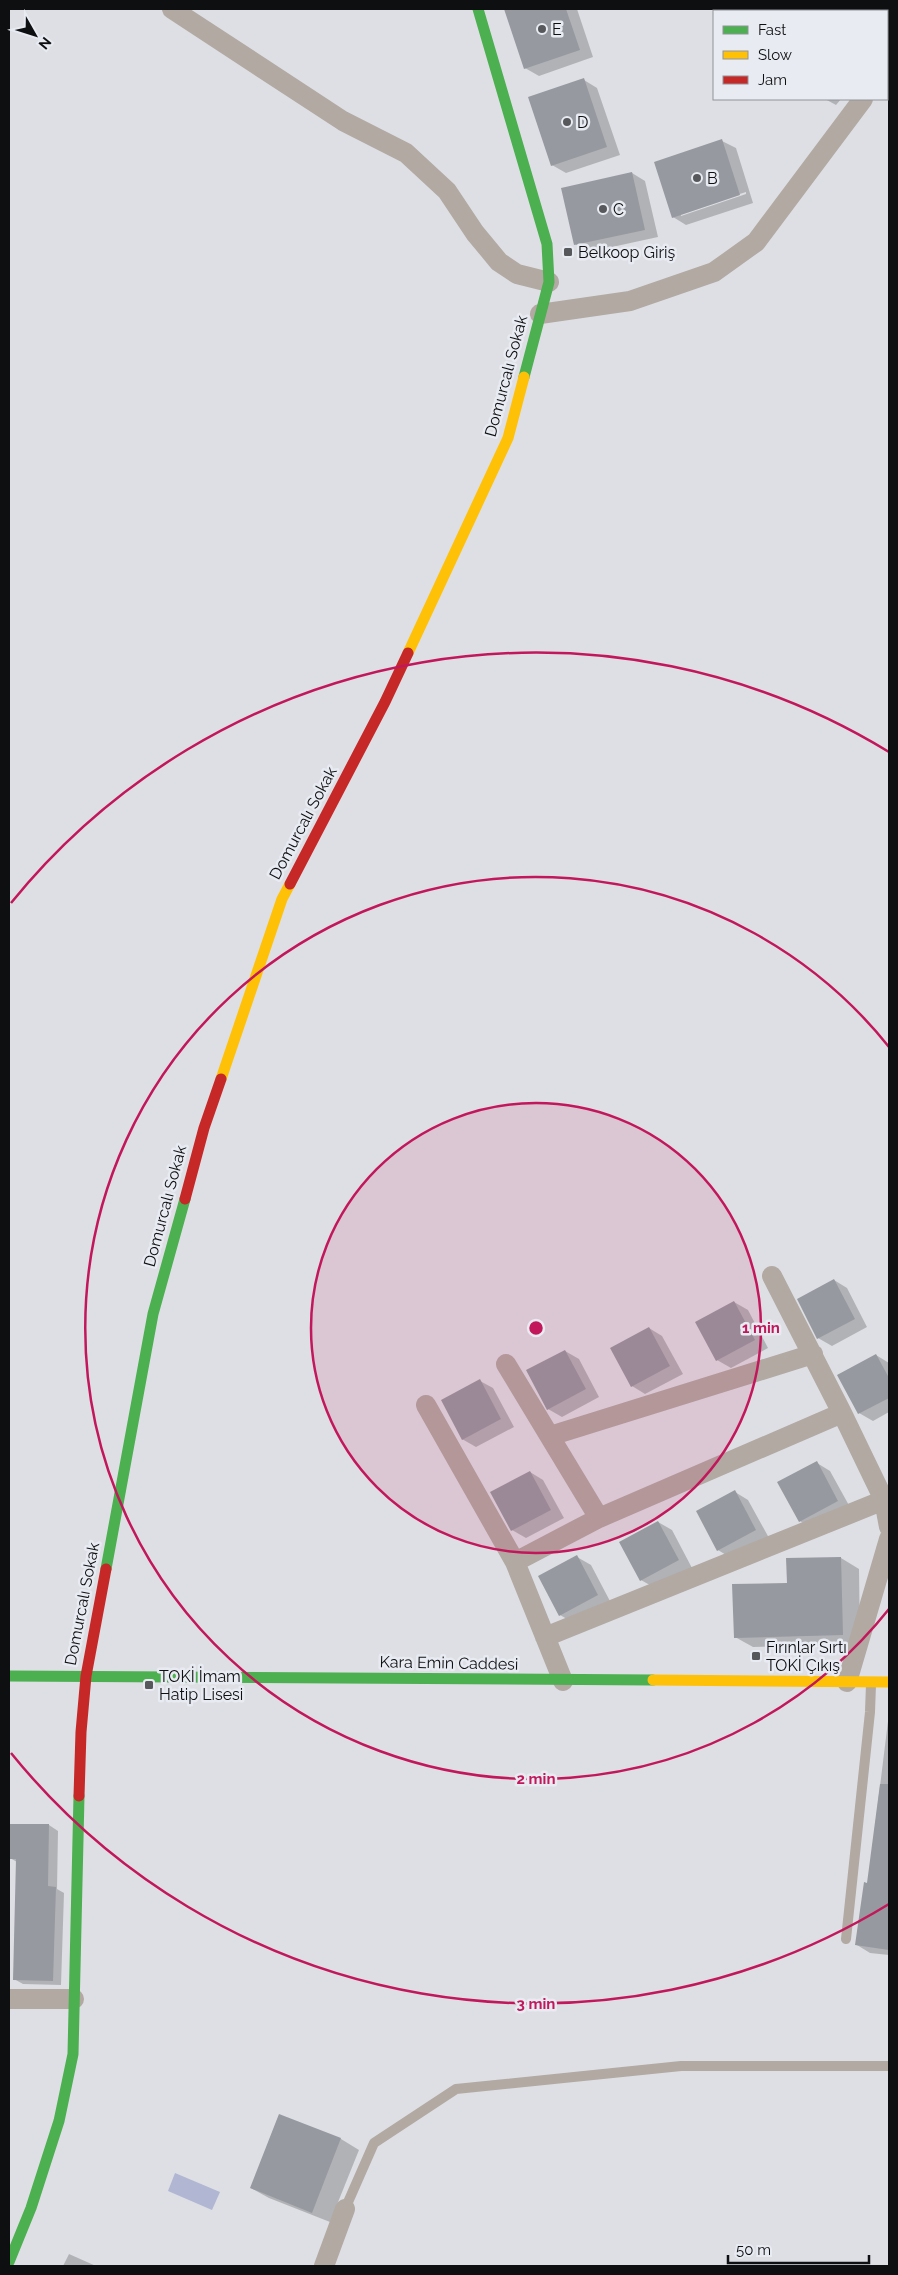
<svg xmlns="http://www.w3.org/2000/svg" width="898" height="2275" viewBox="0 0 898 2275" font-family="Raleway,sans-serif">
<rect width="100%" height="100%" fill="#dedfe4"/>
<!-- water -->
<path fill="#b1b7d2" d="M175,2173L220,2192L212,2210L168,2191Z"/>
<!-- shadow -->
<path fill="#0003" fill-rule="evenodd" d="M506,9H577L593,57L539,76L525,68Z
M801,9H889V41L887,44V11H799Z
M584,80L597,88L620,155L566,173L552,165Z
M825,99H841L836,105Z
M722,141L736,148L753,203L686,225L673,217ZM746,192V194L681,216V213Z
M632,173L645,181L658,237L589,252L575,244Z
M834,1280L847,1288L867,1327L832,1346L818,1338Z
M734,1302L748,1310L768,1348L731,1368L717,1360L697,1322Z
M649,1328L662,1336L683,1374L645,1394L632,1386Z
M565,1351L579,1359L599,1397L562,1417L548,1409Z
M876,1355L889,1363V1412L873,1421L859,1413Z
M480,1381L493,1388L514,1427L476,1447L462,1439Z
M817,1463L830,1471L851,1509L813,1529L800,1521Z
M530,1472L543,1480L564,1518L526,1538L512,1530Z
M735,1492L748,1500L769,1538L731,1558L718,1550Z
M658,1522L672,1530L692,1568L655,1588L641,1580L621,1542Z
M577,1557L591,1565L611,1603L574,1623L560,1615L540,1577Z
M841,1558L859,1569L860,1645L753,1647L735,1637L788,1584Z
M889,1713V1955L870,1953L857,1945L868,1884Z
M49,1825L58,1831L57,1889L64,1893L61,1985L23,1984L14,1979L17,1862L10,1858Z
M279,2115L341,2139L359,2150L330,2222L269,2198L251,2188Z
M69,2254L96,2266H63Z"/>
<!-- building -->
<path fill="#9799a1" d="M504,9H566L580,50L524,69Z
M584,78L607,147L551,166L528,97Z
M722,139L740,195L672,218L654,162Z
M632,172L645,230L574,245L561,188Z
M834,1279L855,1319L817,1339L797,1299Z
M734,1301L755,1340L716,1361L695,1322Z
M649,1327L670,1366L631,1387L610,1348Z
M565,1350L586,1389L547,1410L526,1370Z
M876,1354L889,1378V1398L858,1414L837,1375Z
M480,1379L501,1419L462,1440L441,1400Z
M817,1461L838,1501L799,1522L777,1482Z
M530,1471L551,1510L511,1531L490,1492Z
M735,1490L756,1530L717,1551L696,1511Z
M658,1521L679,1560L640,1581L619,1542Z
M577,1555L598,1595L559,1616L538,1576Z
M841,1557L843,1635L734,1638L732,1584L787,1583L786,1558Z
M880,1784H889V1950L855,1945L864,1882L867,1883Z
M9,1824H49L48,1886L56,1887L53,1981L13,1980L16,1859H9Z
M279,2114L341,2138L312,2213L250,2188Z"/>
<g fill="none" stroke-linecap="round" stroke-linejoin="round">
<!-- lane -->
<path stroke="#b1a9a2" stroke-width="10" d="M846,1939L870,1712L871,1684
M345,2209L374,2143L456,2089L681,2066H889"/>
<!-- street -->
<path stroke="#b1a9a2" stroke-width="20" d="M172,9L343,121L406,153L447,191L475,233L499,262L517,274L549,282
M887,67L889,64
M540,314L630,301L714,272L756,242L863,99
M772,1276L842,1413L884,1500L889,1527
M506,1364L599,1518
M426,1405L515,1562L563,1681
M550,1436L813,1354
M515,1562L599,1518L842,1413
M545,1637L884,1500
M847,1682L889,1539
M9,1999H74
M324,2266L345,2209"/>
<!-- fast -->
<path stroke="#4caf50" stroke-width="11" d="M478,9L547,244L549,282L524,377
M106,1569L153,1314L185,1199
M9,1676L653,1680
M9,2262L31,2208L59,2121L73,2054L79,1796"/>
<!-- slow -->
<path stroke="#ffc107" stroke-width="11" d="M408,653L508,438L524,377
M221,1079L282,899L290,884
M653,1680L889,1682"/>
<!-- jam -->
<path stroke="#c62828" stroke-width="11" d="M290,884L385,702L408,653
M185,1199L204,1128L221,1079
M79,1796L81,1732L86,1676L106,1569"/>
</g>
<!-- distance rings -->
<circle cx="536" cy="1328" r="225" fill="#c2185b" fill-opacity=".12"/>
<g fill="none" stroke="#c2185b" stroke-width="2.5">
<circle cx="536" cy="1328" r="225"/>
<path d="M889 1609A451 451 0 1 1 889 1047"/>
<path d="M889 1904A676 676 0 0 1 11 1753M11 903A676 676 0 0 1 889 752"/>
</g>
<!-- markers -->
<g fill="#57585b" stroke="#e9ebf3" stroke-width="2">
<circle cx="542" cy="29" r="5"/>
<circle cx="567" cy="122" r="5"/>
<circle cx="697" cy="178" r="5"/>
<circle cx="603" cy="209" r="5"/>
<rect x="563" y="247" width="10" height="10" rx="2.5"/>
<rect x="751" y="1651" width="10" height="10" rx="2.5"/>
<rect x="144" y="1680" width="10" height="10" rx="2.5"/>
</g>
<g text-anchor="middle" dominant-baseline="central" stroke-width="5" stroke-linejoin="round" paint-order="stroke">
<!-- poi labels -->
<g font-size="16" fill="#0e0f11" stroke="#e9ebf3" text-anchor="start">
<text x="552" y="29">E</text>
<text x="577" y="122">D</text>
<text x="707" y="178">B</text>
<text x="613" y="209">C</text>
<text x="578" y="252">Belkoop Giriş</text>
<text x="766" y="1647">Fırınlar Sırtı<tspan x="766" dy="18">TOKİ Çıkış</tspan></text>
<text x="159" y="1676">TOKİ İmam<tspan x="159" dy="18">Hatip Lisesi</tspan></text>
</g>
<!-- street labels -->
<g font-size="16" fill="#0e0f11" stroke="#e9ebf3">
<text transform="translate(506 376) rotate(-75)">Domurcalı Sokak</text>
<text transform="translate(303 823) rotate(-62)">Domurcalı Sokak</text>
<text transform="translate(165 1206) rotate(-75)">Domurcalı Sokak</text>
<text transform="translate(82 1604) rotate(-79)">Domurcalı Sokak</text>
<text transform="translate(449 1663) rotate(1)">Kara Emin Caddesi</text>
</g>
</g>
<circle cx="536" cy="1328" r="8" fill="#c2185b" stroke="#e9ebf3" stroke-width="2.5"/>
<g font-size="15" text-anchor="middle" font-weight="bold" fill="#c2185b" stroke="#e9ebf3" stroke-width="5" stroke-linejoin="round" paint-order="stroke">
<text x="761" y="1333">1 min</text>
<text x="536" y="1784">2 min</text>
<text x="536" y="2009">3 min</text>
</g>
<!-- border -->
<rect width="898" height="2275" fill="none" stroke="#0e0f11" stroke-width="20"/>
<!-- legend -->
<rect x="713" y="10" width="175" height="90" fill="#e9ebf3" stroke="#919399"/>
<rect x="723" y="26" width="25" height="8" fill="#4caf50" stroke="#919399"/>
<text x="758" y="35" font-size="15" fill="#0e0f11">Fast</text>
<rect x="723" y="51" width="25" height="8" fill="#ffc107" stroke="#919399"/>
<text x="758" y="60" font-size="15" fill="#0e0f11">Slow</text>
<rect x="723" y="76" width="25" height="8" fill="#c62828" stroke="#919399"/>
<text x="758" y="85" font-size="15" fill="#0e0f11">Jam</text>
<!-- north arrow -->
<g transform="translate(35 35) rotate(129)" stroke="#e9ebf3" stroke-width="4" paint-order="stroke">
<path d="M0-4L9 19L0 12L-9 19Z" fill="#0e0f11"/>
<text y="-8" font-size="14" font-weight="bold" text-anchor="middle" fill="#0e0f11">N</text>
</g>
<!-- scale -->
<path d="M728 2255v8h141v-8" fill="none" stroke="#0e0f11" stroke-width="2.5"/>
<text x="736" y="2255" font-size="15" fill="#0e0f11" stroke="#e9ebf3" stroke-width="4" paint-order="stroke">50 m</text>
</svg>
